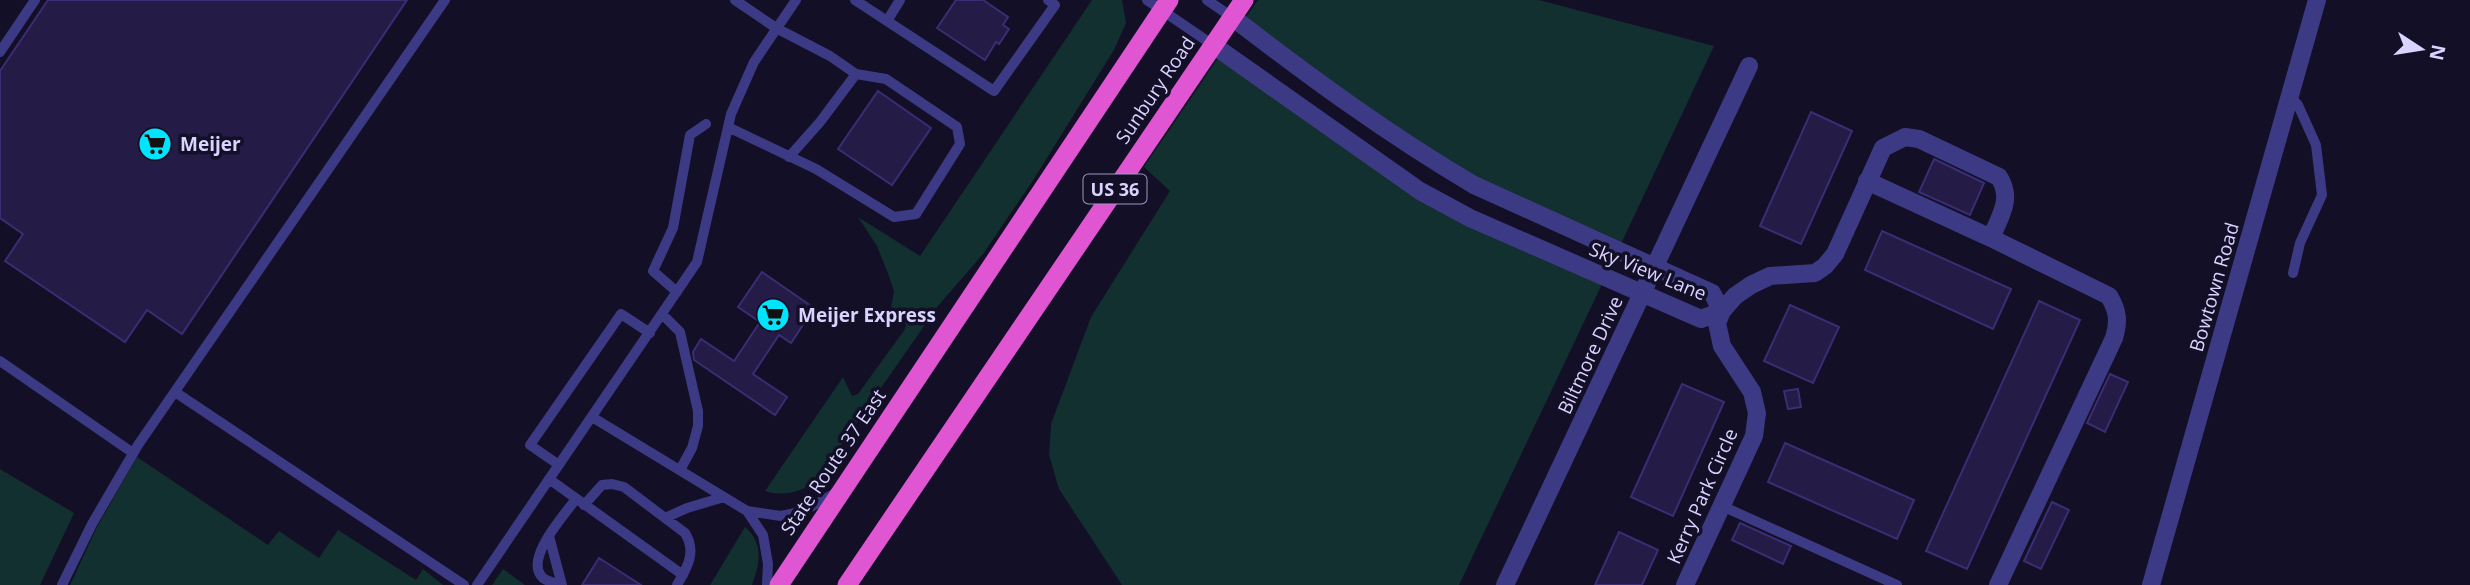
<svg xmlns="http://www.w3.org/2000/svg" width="2470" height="585" viewBox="0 0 2470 585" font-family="'Open Sans',sans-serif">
<rect width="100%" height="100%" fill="#130f26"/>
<!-- green -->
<path fill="#12302f" d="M1092,0H1122L1126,23L1114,50L1032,182L983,254L938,306L817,480C802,492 784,497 765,491L843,377L852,396L858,394L905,329L906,325L891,308L894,291L887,271L877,246L858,217L920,256Z
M1258,0H1539L1714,46L1620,246L1485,183L1445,161L1244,20Z
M1219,57L1406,189L1603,282L1459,585H1122L1059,489L1049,455L1051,424L1091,317L1170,191L1144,167Z
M137,457L268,545L279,531L319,558L338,530L416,580L423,569L443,585H70L97,527Z
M0,469L74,513L40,585H0Z
M745,527C764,543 760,564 752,585H710Z
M503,569L525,585H492Z"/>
<!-- building -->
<path fill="#241b47" stroke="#3b2d73" stroke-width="2" d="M48,0H407L182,334L147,310L125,342L5,261L23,234L0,218V71Z
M956,0H983L1008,17L1003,25L1009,29L999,44L996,42L985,60L937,28Z
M878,91L931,128L892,185L838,149Z
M1811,112L1852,131L1801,244L1760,226Z
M1934,159L1984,183L1970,215L1919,192Z
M1882,231L2011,289L1993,329L1865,270Z
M762,272L814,308L791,343L779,335L753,374L787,397L775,415L694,360L693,352L701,339L734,361L760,322L738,307Z
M2039,301L2080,320L1967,569L1926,551Z
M1790,305L1839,327L1813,383L1764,361Z
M2110,374L2128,382L2105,432L2087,423Z
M1682,384L1724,402L1673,516L1631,497Z
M1798,389L1801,407L1788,409L1784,391Z
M1785,443L1914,500L1897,539L1768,482Z
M2052,502L2069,510L2041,569L2024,561Z
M1740,523L1791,546L1783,564L1732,540Z
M1619,532L1658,550L1642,585H1595Z
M599,558L641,585H582Z"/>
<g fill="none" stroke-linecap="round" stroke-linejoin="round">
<!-- service -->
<path stroke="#3d3a85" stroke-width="10" d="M855,0L994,91L1055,5L1048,0
M1147,0L1213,45
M1207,0L1232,17
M887,21L900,0
M0,52L35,0
M2290,96L2298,105L2316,145L2322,195L2300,243L2293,273
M728,127L816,169L894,217L916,214L960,144L957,127L886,79L856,74L830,56L776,28L735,0
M789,157L820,122L856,74
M677,292L653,271L673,228L690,135L706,124
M662,314L680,332L698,411V426L692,448L680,470
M0,361L133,453
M175,392L464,585
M592,417L747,511L781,516L804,511L837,492
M559,465L530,445L621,314L650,333
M549,479L683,575
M584,505L602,485L612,484L624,487L685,533C697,552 687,568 677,585
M1722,506L1897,585
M747,511L763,535L768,564L767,585
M665,518L687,508L724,497
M549,536L562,585
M62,585L92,524L138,445L445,0
M477,585L697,262L731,114L754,62L796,0
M559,585C554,583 547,581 543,578C523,560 564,515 576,499"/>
<!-- minor -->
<path stroke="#3d3a85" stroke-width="18" d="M1232,17C1310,77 1389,135 1474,185L1712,293L1722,311
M1213,45L1420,191L1470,218L1701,319L1722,311
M1867,181L1991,238L2109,296C2118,311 2119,321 2114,338L1998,585
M1505,585L1749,66
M1685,585L1754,436L1757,413L1752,392L1722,346L1717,323L1722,311L1735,296L1751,285L1770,276L1815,273L1825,266L1835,254L1883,148L1905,137L1919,139L1999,177C2013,199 2000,216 1991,238
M2151,585L2317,0"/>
<!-- trunk -->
<path stroke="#e055d1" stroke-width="19" d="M779,585L1169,0
M847,585L1244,0"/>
</g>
<!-- icons -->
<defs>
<symbol id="supermarket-disc" viewBox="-11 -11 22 22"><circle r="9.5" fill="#00e5ff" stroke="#130f26"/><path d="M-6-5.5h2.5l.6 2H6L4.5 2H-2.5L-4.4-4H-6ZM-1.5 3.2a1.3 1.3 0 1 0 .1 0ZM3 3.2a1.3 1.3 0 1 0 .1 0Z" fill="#111"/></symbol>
</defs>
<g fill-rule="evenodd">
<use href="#supermarket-disc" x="136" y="125" width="38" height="38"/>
<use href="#supermarket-disc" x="754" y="296" width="38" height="38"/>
</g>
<g text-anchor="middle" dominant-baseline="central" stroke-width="7" stroke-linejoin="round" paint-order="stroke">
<!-- shield labels -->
<rect fill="#130f26" stroke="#9e99be" stroke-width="2" x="1083.5" y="174.5" width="63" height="29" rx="5"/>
<g font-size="18" font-weight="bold" fill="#d9d4ff">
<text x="1115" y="189">US 36</text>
</g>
<!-- street labels -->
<g font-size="19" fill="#d9d4ff" stroke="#130f26">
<text transform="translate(1155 90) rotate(-56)">Sunbury Road</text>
<text transform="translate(1648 271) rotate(22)">Sky View Lane</text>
<text transform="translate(2214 287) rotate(-74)">Bowtown Road</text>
<text transform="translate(1590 355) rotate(-65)">Biltmore Drive</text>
<text transform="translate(833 462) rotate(-56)">State Route 37 East</text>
<text transform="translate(1702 496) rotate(-66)">Kerry Park Circle</text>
</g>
<!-- poi labels -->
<g font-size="19" font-weight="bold" fill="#d9d4ff" stroke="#130f26" text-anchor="start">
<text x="180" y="144">Meijer</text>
<text x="798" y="315">Meijer Express</text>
</g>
</g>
<!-- north arrow -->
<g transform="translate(2421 49) rotate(102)" stroke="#130f26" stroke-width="5" paint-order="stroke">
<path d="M0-5L12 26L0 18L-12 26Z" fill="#d9d4ff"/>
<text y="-10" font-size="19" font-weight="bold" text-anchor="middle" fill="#d9d4ff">N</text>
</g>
</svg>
